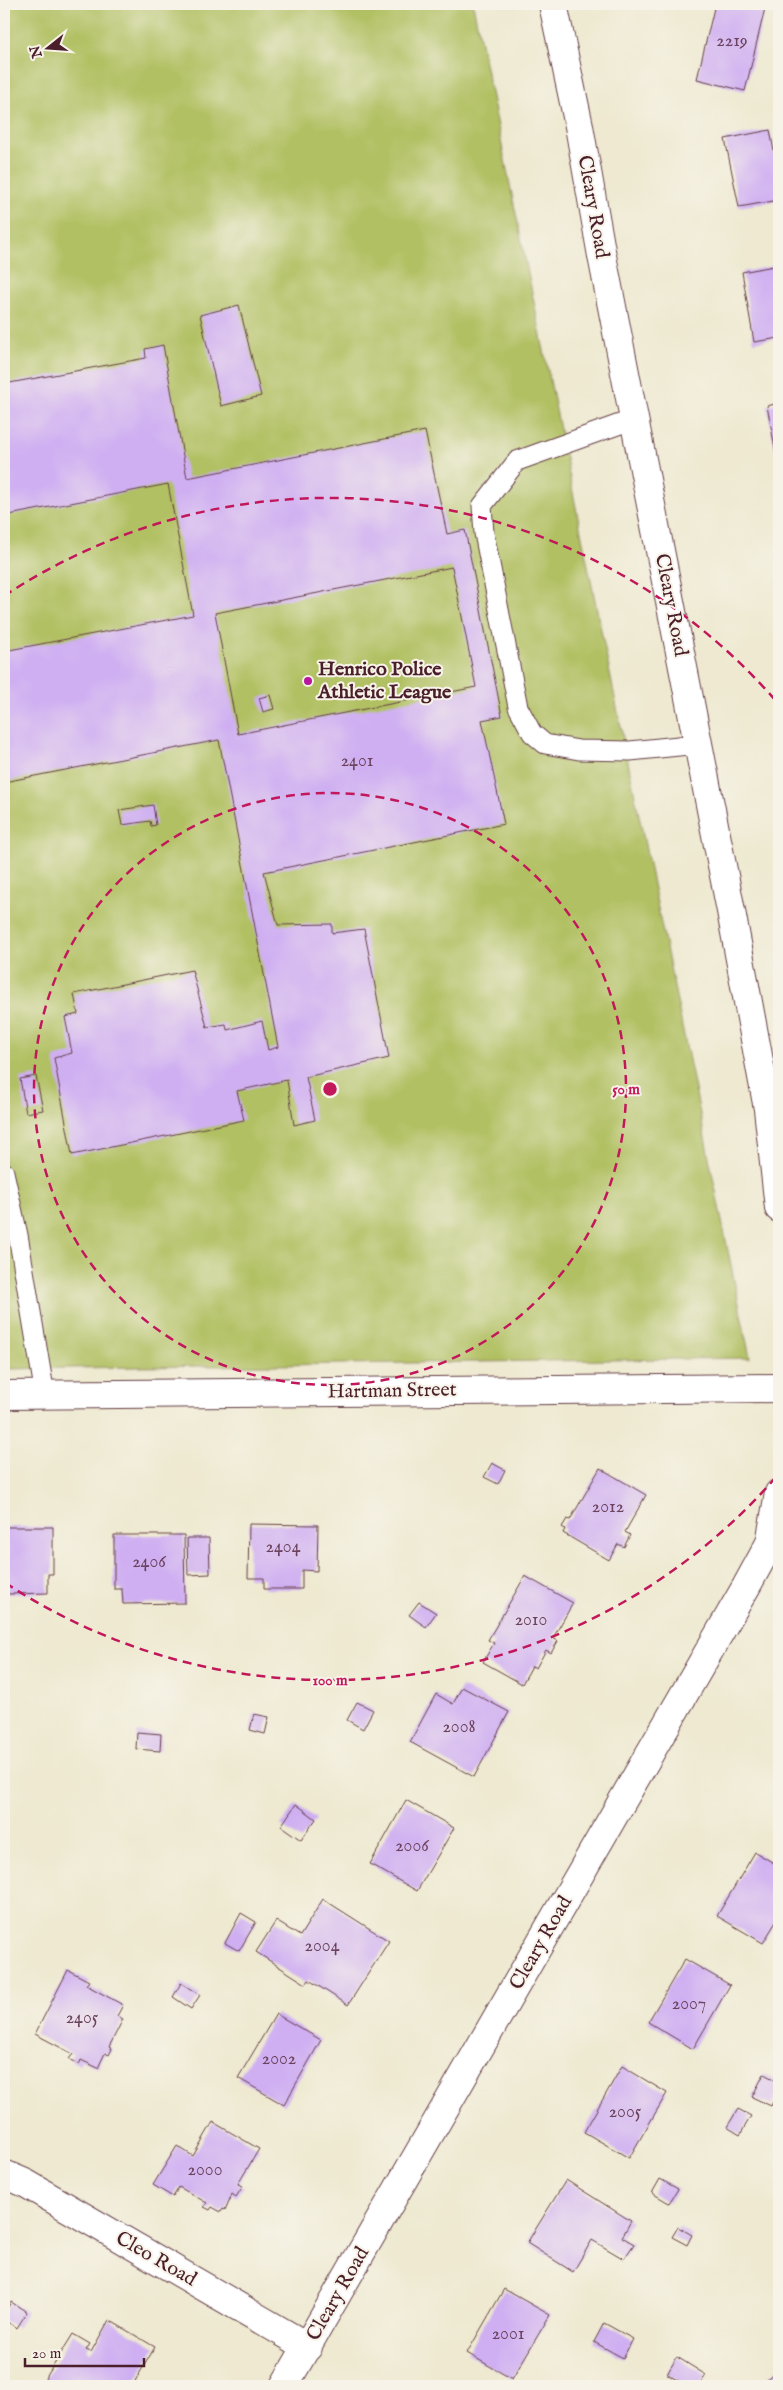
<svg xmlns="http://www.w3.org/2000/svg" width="783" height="2390" viewBox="0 0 783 2390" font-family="'IM FELL English',serif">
<rect width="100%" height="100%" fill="#f7f3e8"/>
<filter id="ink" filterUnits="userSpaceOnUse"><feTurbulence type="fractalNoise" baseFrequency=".02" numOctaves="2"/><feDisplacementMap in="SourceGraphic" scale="10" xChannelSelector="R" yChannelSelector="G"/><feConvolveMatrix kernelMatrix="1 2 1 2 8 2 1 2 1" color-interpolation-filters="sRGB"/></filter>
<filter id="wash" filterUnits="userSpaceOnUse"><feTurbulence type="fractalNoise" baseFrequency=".0096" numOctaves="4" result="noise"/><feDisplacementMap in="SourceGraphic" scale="20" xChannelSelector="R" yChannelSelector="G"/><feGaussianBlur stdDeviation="1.12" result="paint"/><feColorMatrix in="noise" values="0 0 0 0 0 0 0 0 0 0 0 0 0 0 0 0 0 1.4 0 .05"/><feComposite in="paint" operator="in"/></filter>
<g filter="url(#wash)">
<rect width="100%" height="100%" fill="#eee9d0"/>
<!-- green -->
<path fill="#b1c062" stroke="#7e7046" d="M4,4H473L750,1358L4,1369Z"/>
<g id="blocks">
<!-- building -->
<path fill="#cfaff2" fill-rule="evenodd" d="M715,4H766L745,91L697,79Z
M770,130L779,178V200L739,207L725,139Z
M779,265V338L754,342L742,272Z
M239,305L261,396L221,406L200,315Z
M163,345L187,478L425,431L447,534L465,530L502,716L482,720L504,824L264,872L278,925L332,924V933L364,929L389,1058L306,1077L315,1120L294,1125L287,1080L237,1091L244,1120L72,1155L54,1058L72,1053L65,1017L78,1014L74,994L192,970L207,1027L226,1024L227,1030L262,1021L268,1050L278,1047L219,740L4,782V651L193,615L168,484L4,516V384L146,358L145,349ZM452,567L476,687L238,734L215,613Z
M779,403V464H778L767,406Z
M270,695L274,709L263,712L259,698Z
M153,805L156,825L151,826L150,821L122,825L119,810Z
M36,1076L43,1110L26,1113L20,1079Z
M492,1463L505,1470L498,1484L484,1477Z
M600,1468L646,1495L625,1532L630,1535L624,1547L618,1544L609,1560L563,1533L565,1529L562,1527L567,1519L570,1520Z
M249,1524L318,1525L317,1571L302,1570V1589H264V1578H248Z
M4,1527H53V1574H48V1593L7,1594V1574H4Z
M114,1535H184L185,1603L123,1604L122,1589H114Z
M187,1538H209L210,1574L188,1575Z
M525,1576L573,1603L553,1638L558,1641L551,1653L546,1650L536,1668L532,1666L522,1684L483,1662L494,1643L488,1640Z
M419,1602L436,1613L426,1627L409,1615Z
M462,1687L509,1712L474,1777L410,1742L436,1694L453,1704Z
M357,1702L373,1710L363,1729L347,1720Z
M254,1714L269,1717L265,1734L250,1730Z
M137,1732L161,1734L160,1751L136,1749Z
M406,1800L454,1828L417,1891L370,1864Z
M296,1804L316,1819L301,1840L281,1826Z
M755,1852L779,1866V1917L763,1943L717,1916Z
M323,1899L389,1941L348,2005L309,1980L306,1984L256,1952L276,1921L300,1936Z
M241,1913L256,1922L239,1951L225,1943Z
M685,1959L730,1985L693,2049L648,2022Z
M68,1970L89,1981L86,1985L123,2005L117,2016L123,2019L109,2047L112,2049L109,2055L105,2053L98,2068L81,2060L79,2065L69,2059L73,2054L35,2034Z
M181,1983L200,1995L191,2009L173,1997Z
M276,2014L321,2040L284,2105L238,2078Z
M622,2066L667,2093L629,2158L584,2132Z
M764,2074L779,2082V2089L771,2106L752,2097Z
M738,2109L751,2116L740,2135L727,2127Z
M213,2122L259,2149L238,2184L243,2186L236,2197L232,2194L225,2210L223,2209L221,2212L212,2207L210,2210L204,2207L207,2203L179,2187L173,2197L153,2185L177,2146L193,2156Z
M660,2179L678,2189L669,2203L652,2193Z
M566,2180L631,2221L622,2237L634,2244L624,2259L592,2240L573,2272L527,2243Z
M678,2227L692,2235L687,2245L672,2237Z
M504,2289L550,2315L512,2379L467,2353Z
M11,2302L27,2312L17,2328L4,2320V2314Z
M109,2320L155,2347L135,2381L139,2384L138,2386H45L42,2384L73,2334L90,2344L86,2350L91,2352Z
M604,2323L633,2339L623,2358L594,2342Z
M677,2357L706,2375L699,2386H687L667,2374Z
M779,2368V2386H759Z"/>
</g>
</g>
<g filter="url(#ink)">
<use href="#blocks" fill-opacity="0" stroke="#633d44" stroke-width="1"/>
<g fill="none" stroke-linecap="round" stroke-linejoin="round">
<defs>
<path id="service" d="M634,419L517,461L482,506L484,533L518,707L532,733L545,744L579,750L630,751L698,744
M4,1172L18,1235L45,1395"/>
<path id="minor" d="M553,4L579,126L602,256L731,911L768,1109L779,1208
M4,1395L779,1388
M4,2174L25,2183L308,2347
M284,2386L746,1587L770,1543L779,1493"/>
</defs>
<!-- service casing -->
<use href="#service" stroke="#633d44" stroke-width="21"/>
<!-- minor casing -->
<use href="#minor" stroke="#633d44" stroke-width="30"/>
<!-- service -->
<use href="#service" stroke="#fff" stroke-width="19"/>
<!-- minor -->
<use href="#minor" stroke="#fff" stroke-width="28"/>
</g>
</g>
<!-- distance rings -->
<g fill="none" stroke="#c2185b" stroke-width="2.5" stroke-dasharray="9 6">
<circle cx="330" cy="1089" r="296"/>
<path d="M776 1477A591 591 0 0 1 4 1582M4 596A591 591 0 0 1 776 701"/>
</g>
<!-- markers -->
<circle fill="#b5179e" stroke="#f7f3e8" stroke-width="2" cx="308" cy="681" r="5"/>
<g text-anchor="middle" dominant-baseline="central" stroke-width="4" stroke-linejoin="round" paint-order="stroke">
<!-- number labels -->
<g font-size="18" fill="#6b435d">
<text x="732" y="41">2219</text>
<text x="357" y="761">2401</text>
<text x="608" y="1507">2012</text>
<text x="283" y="1547">2404</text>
<text x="149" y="1562">2406</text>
<text x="531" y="1620">2010</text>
<text x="459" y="1727">2008</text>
<text x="412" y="1846">2006</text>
<text x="322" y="1946">2004</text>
<text x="689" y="2004">2007</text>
<text x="82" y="2018">2405</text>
<text x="279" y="2059">2002</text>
<text x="625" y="2112">2005</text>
<text x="205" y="2170">2000</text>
<text x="508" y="2334">2001</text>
</g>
<!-- street labels -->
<g font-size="20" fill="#4a1f2b" stroke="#f7f3e8">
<text transform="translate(593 207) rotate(80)">Cleary Road</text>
<text transform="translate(671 605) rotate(79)">Cleary Road</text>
<text transform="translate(392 1391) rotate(-1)">Hartman Street</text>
<text transform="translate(541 1943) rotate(-60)">Cleary Road</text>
<text transform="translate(156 2259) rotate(30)">Cleo Road</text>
<text transform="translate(338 2294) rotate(-60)">Cleary Road</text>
</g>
<!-- poi labels -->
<g font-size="20" font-weight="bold" fill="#4a1f2b" stroke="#f7f3e8" text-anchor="start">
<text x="318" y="669">Henrico Police<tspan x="318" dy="23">Athletic League</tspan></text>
</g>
</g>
<circle cx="330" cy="1089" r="8" fill="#c2185b" stroke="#f7f3e8" stroke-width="2.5"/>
<g font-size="15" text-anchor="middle" font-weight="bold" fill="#c2185b" stroke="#f7f3e8" stroke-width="4" stroke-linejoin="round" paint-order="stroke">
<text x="626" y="1094">50 m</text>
<text x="330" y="1685">100 m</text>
</g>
<!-- margin -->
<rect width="783" height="2390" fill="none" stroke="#f7f3e8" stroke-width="20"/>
<!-- north arrow -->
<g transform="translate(48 48) rotate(253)" stroke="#f7f3e8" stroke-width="4" paint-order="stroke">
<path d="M0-4L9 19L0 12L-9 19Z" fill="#4a1f2b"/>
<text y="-8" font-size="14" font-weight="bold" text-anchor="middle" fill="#4a1f2b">N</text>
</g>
<!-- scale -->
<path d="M25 2358v8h119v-8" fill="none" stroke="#4a1f2b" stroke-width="2.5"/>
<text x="32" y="2358" font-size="15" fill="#4a1f2b" stroke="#f7f3e8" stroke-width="4" paint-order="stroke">20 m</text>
</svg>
